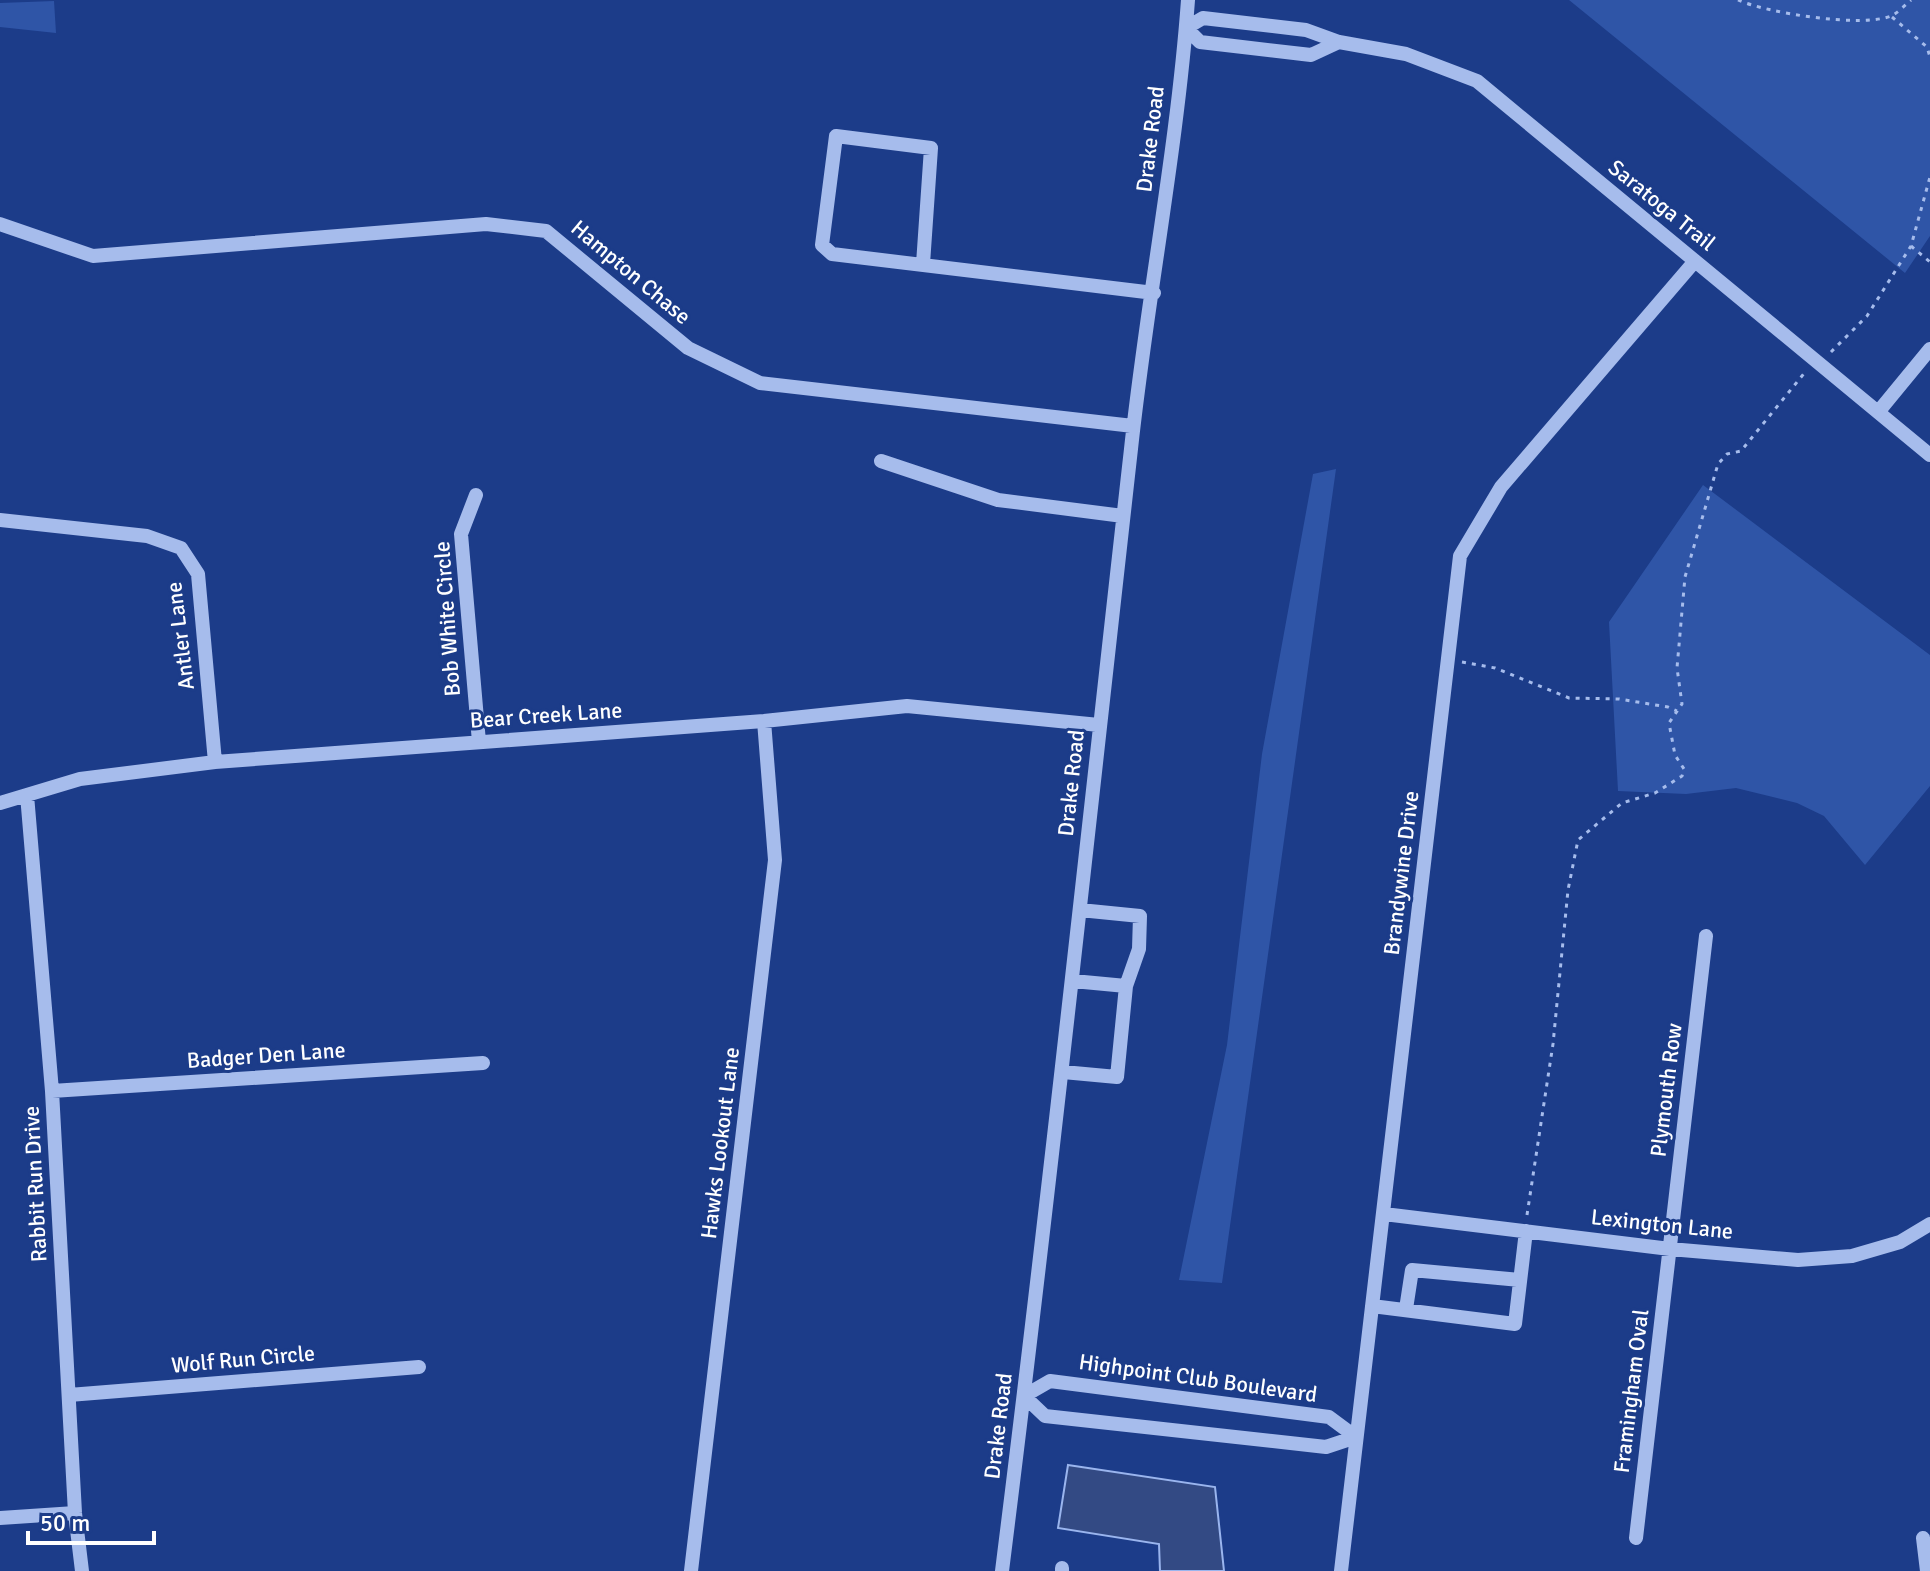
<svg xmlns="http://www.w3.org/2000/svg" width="1930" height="1571" viewBox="0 0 1930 1571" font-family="Signika,sans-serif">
<rect width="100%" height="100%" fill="#1c3c89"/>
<!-- green -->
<path fill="#2f55a7" d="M1569,0H1930V236L1905,273Z
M54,1L56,33L0,27V3Z
M1336,469L1222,1283L1179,1280L1227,1045L1262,754L1313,474Z
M1703,485L1930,655V786L1865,865L1824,816L1797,803L1736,788L1686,794L1618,791L1609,622Z"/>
<!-- water -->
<path fill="#334a84" stroke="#9ab5ee" stroke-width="2" d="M1068,1465L1215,1487L1224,1571H1160L1159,1544L1058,1528Z"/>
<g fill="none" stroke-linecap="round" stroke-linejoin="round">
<!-- path -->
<path stroke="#a6bcec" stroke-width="3" stroke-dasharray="4 6" stroke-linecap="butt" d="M1738,0C1767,13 1861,28 1891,16C1898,13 1905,5 1911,0
M1892,17L1927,47L1930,57
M1911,246L1930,262
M1831,352L1867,316L1911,246L1930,177
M1462,662L1495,668L1569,698L1619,699L1668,707L1677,711
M1527,1215L1553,1044L1568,890L1578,840L1622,803L1655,793L1682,776L1684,769L1675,755L1669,723L1682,704L1677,668L1685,577L1718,464L1727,454L1741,451L1806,371"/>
<!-- minor -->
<path stroke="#a6bcec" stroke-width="14" d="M1339,42L1311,55L1200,42L1186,28L1203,18L1306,30L1339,42L1406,54L1477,81L1930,455
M0,224L93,256L486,224L546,231L688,348L760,383L1133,426
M923,264L931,148L836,136L822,245L832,254L1154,293
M1879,411L1930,349
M881,461L998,500L1123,516
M476,495L461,534L479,742
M0,520L147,536L181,548L198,574L215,762
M27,795L52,1091L75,1513L82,1571
M0,803L80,779L215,762L764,721L907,706L1099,725
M1080,910L1140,916L1139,949L1126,986
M1063,1072L1117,1077L1126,986L1073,981
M52,1091L483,1063
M1384,1214L1670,1249L1798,1260L1852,1256L1900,1242L1930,1224
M1372,1306L1515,1324L1526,1231
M1406,1309L1412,1270L1520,1280
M1050,1381L1329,1417L1356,1437L1326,1447L1045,1416L1024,1396Z
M69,1395L419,1367
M0,1518L75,1513
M1636,1538L1706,936
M1923,1538L1927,1571
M691,1571L775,860L764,721
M1002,1571C1049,1197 1089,823 1131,449C1147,299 1177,151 1188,0
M1062,1571V1568
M1341,1571L1460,556L1501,487L1695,261"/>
</g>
<g text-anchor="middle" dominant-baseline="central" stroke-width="6" stroke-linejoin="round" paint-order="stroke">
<!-- street labels -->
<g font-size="22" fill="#fff" stroke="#1c3c89">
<text transform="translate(1150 139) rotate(-83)">Drake Road</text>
<text transform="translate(1662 205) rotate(39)">Saratoga Trail</text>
<text transform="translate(631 272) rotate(40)">Hampton Chase</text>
<text transform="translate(447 619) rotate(-94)">Bob White Circle</text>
<text transform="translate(180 636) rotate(-97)">Antler Lane</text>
<text transform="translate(546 715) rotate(-4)">Bear Creek Lane</text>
<text transform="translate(1071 783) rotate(-84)">Drake Road</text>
<text transform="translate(1401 873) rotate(-83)">Brandywine Drive</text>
<text transform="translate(266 1055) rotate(-4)">Badger Den Lane</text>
<text transform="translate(1666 1090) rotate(-83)">Plymouth Row</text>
<text transform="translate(720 1143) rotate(-83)">Hawks Lookout Lane</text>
<text transform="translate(35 1184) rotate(-93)">Rabbit Run Drive</text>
<text transform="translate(1662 1224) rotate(6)">Lexington Lane</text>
<text transform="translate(243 1359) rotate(-5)">Wolf Run Circle</text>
<text transform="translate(1198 1378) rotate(8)">Highpoint Club Boulevard</text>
<text transform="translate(1631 1391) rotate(-83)">Framingham Oval</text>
<text transform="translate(998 1426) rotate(-83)">Drake Road</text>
</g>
</g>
<!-- scale -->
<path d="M28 1531v12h126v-12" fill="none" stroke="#ffffff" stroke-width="4"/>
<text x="40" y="1531" font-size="24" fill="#ffffff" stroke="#1c3c89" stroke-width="6" paint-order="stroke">50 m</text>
</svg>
